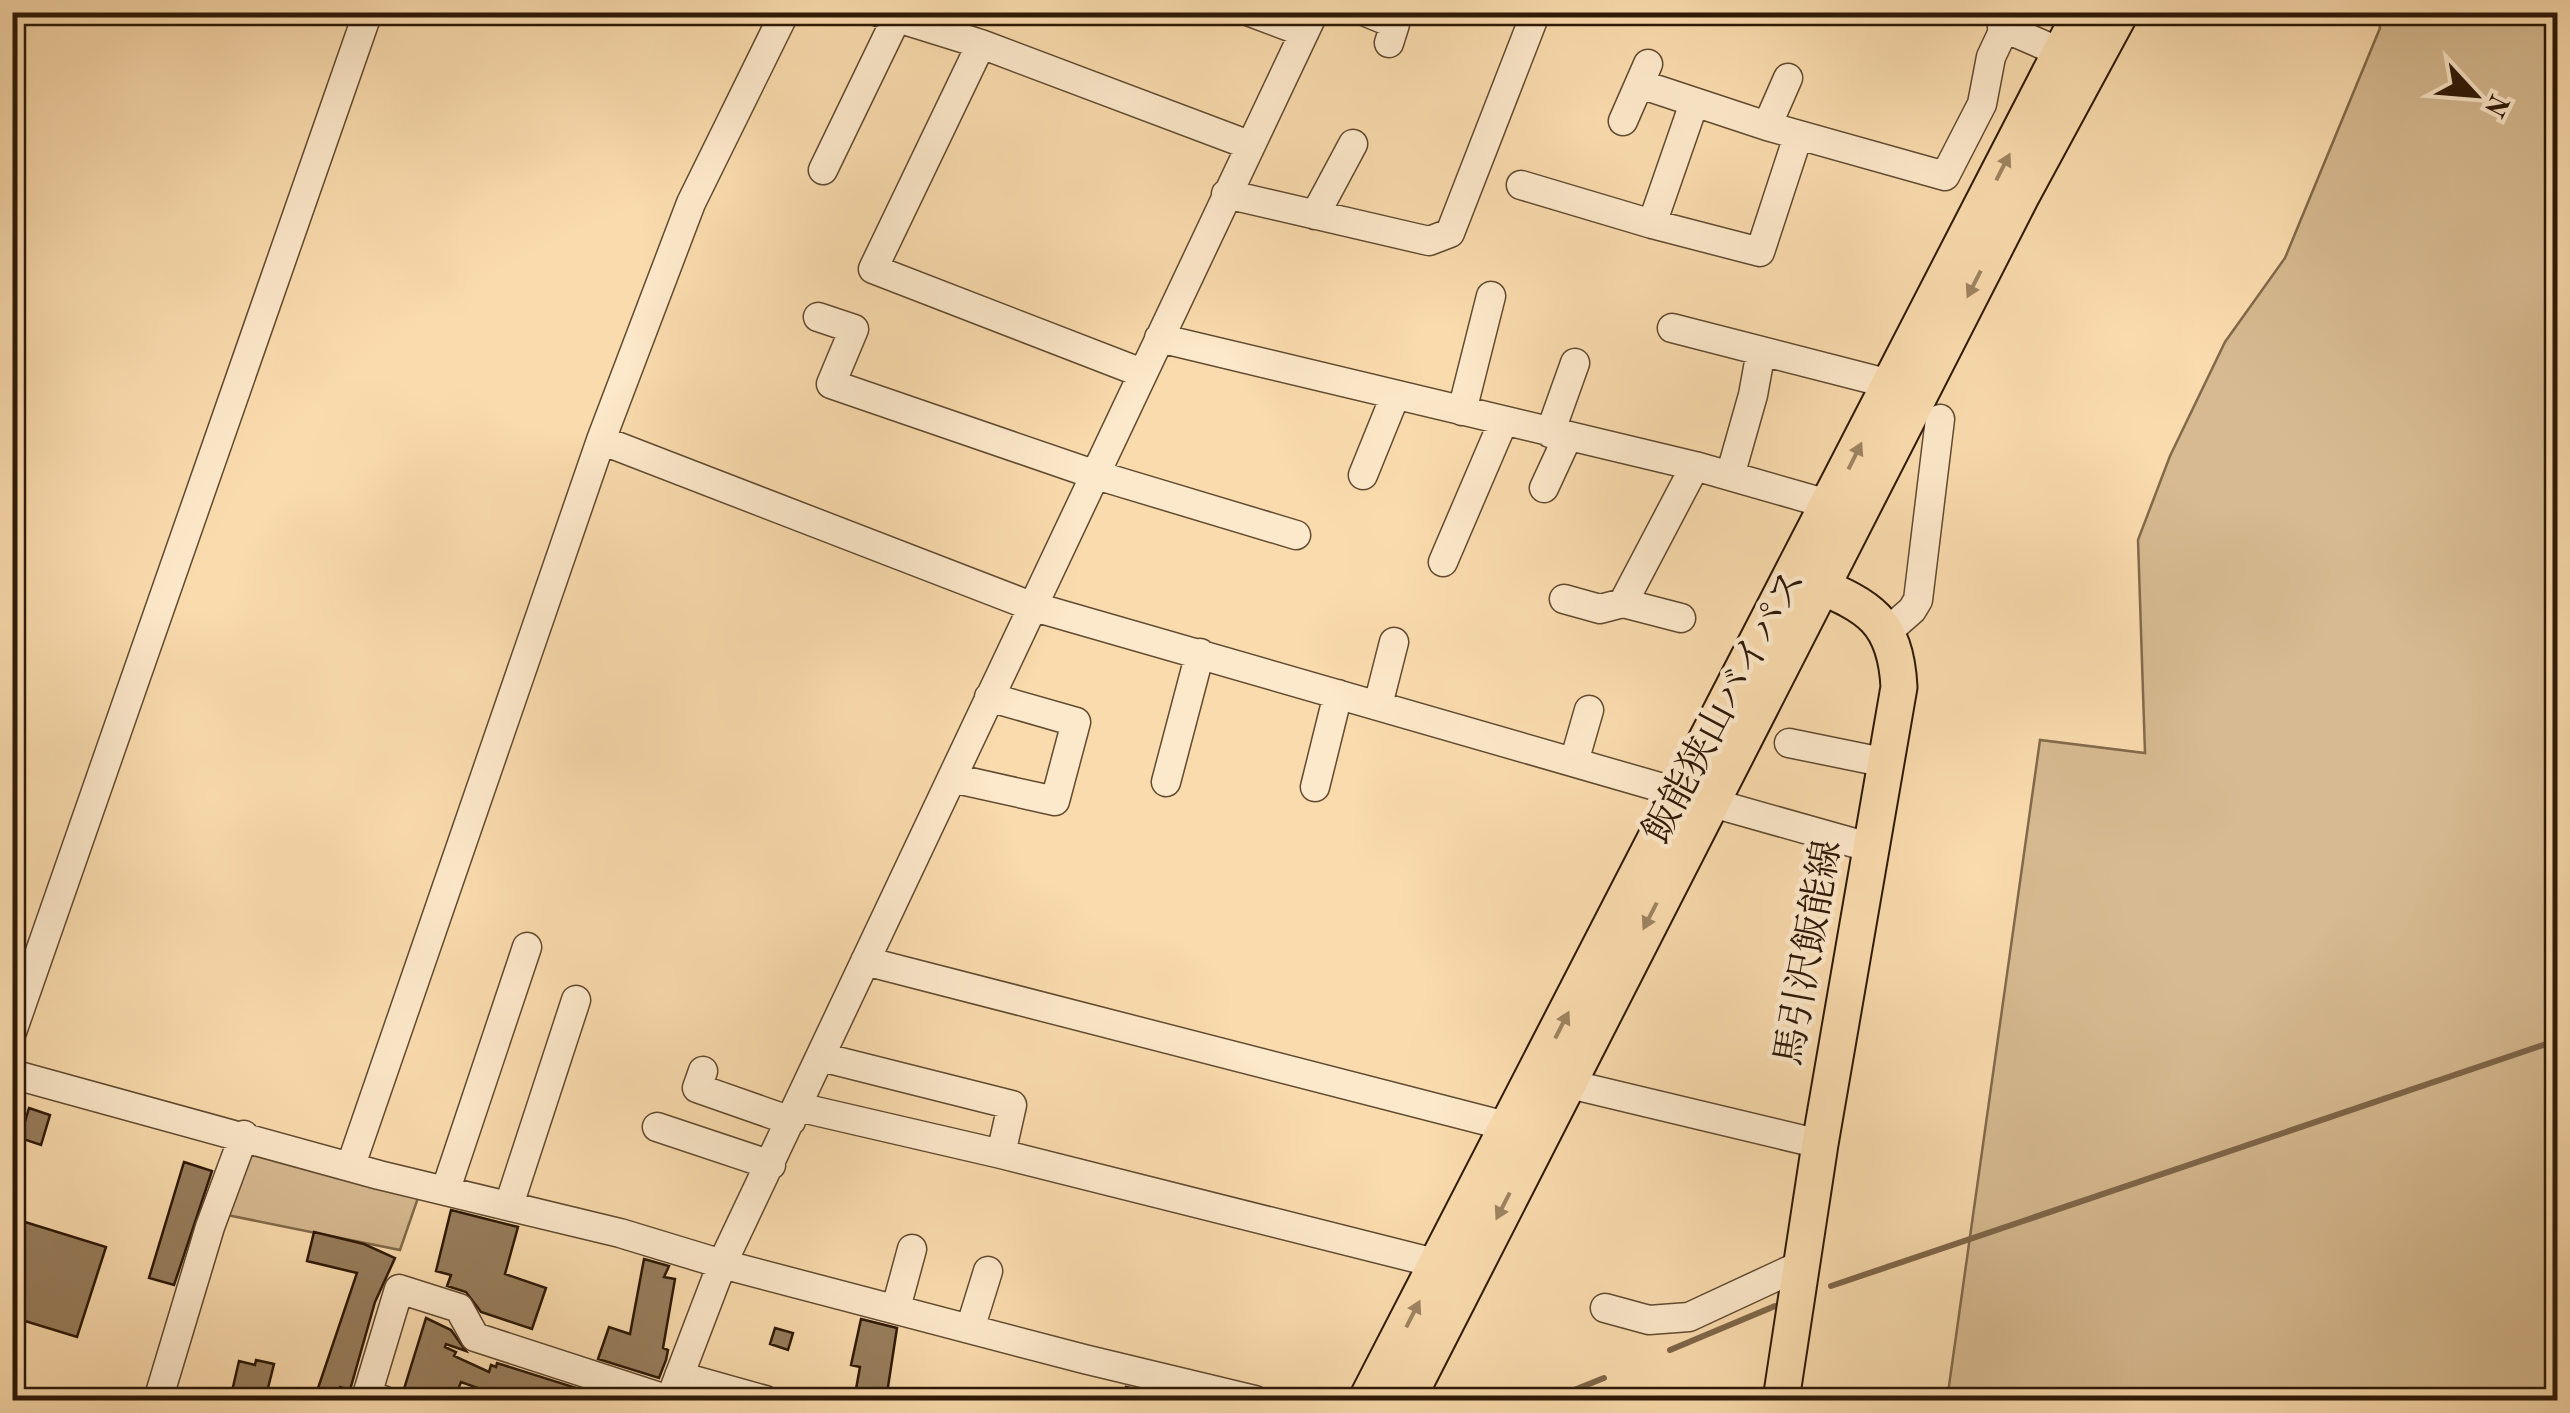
<svg xmlns="http://www.w3.org/2000/svg" width="2570" height="1413" viewBox="0 0 2570 1413" font-family="'Old Standard TT','Noto Serif JP',serif">
<rect width="100%" height="100%" fill="#fadbad"/>
<filter id="stains"><feTurbulence type="fractalNoise" baseFrequency=".002" numOctaves="4"/><feColorMatrix values="0 0 0 0 .2 0 0 0 0 .09 0 0 0 0 .02 0 0 0 .5 -.17"/></filter>
<radialGradient id="worn" r=".72"><stop offset=".6" stop-color="#630" stop-opacity="0"/><stop offset="1" stop-color="#630" stop-opacity=".3"/></radialGradient>
<!-- green -->
<path fill="#d7ba91" stroke="#826a4c" stroke-width="2.5" d="M2377,13H2557V1400H1947L2040,740L2145,753L2138,540L2170,456L2225,342L2285,258L2380,28Z
M245,1153L419,1195L400,1250L227,1215Z"/>
<g fill="none" stroke-linecap="round" stroke-linejoin="round">
<!-- stream -->
<path stroke="#7e6649" stroke-width="6" d="M1831,1286L2558,1040
M1670,1350L1775,1306
M1549,1400L1604,1378"/>
</g>
<!-- building -->
<path fill="#987e5d" stroke="#2d1907" stroke-width="2.5" d="M29,1108L50,1115L41,1145L20,1138Z
M184,1162L212,1171L174,1285L149,1278Z
M451,1210L518,1227L505,1274L546,1288L532,1329L481,1312L466,1292L447,1286L451,1275L436,1271Z
M12,1218L106,1247L77,1337L12,1317V1305L21,1278L12,1276Z
M314,1232L364,1244L395,1258L375,1302L350,1390L340,1387L335,1400H314L357,1273L307,1261Z
M644,1259L669,1266L664,1277L675,1279L663,1348L668,1350L666,1360L659,1378L598,1359L609,1327L630,1334Z
M426,1318L451,1330L466,1351L446,1344L445,1347L456,1352L454,1356L489,1372L491,1365L496,1367L497,1363L614,1400H512L461,1382L455,1397L435,1389L429,1399L404,1389Z
M861,1319L897,1328L886,1400H854L860,1367L851,1365Z
M775,1328L793,1333L788,1350L770,1344Z
M256,1360L274,1364L265,1400H230L239,1361L255,1365Z
M1126,1387L1182,1400H1124Z"/>
<g fill="none" stroke-linecap="round" stroke-linejoin="round">
<defs>
<path id="minor" d="M878,12L981,44L1249,145
M1250,12L1303,32
M1366,12L1395,24L1389,43
M2002,27L2062,53
M981,44L873,269L1142,373
M1640,84L1767,126L1945,176L1982,104L1991,57L2012,12
M1623,121L1648,64
M1767,126L1788,78
M823,170L896,19
M1521,185L1652,224L1760,252L1798,136
M1226,194L1429,241L1450,233L1536,12
M1315,215L1353,144
M1652,224L1694,103
M818,317L854,329L831,384L1093,474L1296,535
M1672,328L1890,384
M1159,338L1695,466L1831,505
M1462,411L1491,296
M1550,433L1575,363
M601,440L1031,606L1680,793
M1363,475L1395,396
M1730,476L1753,395L1761,351
M1544,488L1568,436
M1443,562L1503,422
M1564,599L1600,609L1623,603L1681,618
M1623,603L1695,466
M1888,631L1912,610L1918,600L1940,419
M1378,705L1394,642
M1789,743L1887,763
M1574,762L1589,710
M952,778L1055,801L1076,722L989,697
M1166,782L1200,653
M1315,787L1338,694
M1709,802L1872,848
M865,961L1510,1127
M12,1032L368,12
M821,1057L1012,1105L1001,1154
M703,1071L697,1088L791,1121
M12,1074L379,1175L620,1233L722,1264L1084,1359L1255,1400
M1565,1083L1820,1144
M798,1107L1001,1154L1439,1264
M657,1127L771,1165
M351,1165L601,440L691,203L785,12
M446,1189L527,947
M509,1205L576,1000
M896,1308L912,1249
M1605,1308L1649,1320L1689,1317L1801,1265
M970,1329L988,1271
M679,1376L765,1400
M158,1400L210,1227L244,1135
M383,1400L367,1395L399,1289L459,1308L475,1337L669,1400
M670,1400L722,1264L1314,12"/>
<path id="major" d="M1781,1400L1820,1144L1899,687C1895,610 1859,604 1796,575"/>
<path id="highway" d="M1369,1400L2084,12
M1404,1400L2019,195L2118,12"/>
</defs>
<!-- minor casing -->
<use href="#minor" stroke="#604a30" stroke-width="31"/>
<!-- major casing -->
<use href="#major" stroke="#2d1907" stroke-width="39"/>
<!-- highway casing -->
<use href="#highway" stroke="#2d1907" stroke-width="44"/>
<!-- minor -->
<use href="#minor" stroke="#fce8ca" stroke-width="28"/>
<!-- major -->
<use href="#major" stroke="#fadbad" stroke-width="35"/>
<!-- highway -->
<use href="#highway" stroke="#fadbad" stroke-width="40"/>
</g>
<!-- one-way arrows -->
<defs><path id="oneway-solid" d="M-6-.8H1V-3.2L6.5 0L1 3.2V.8H-6Z" transform="scale(2.5)"/></defs>
<g fill="#9e8462">
<use href="#oneway-solid" transform="translate(2003 167) rotate(-63)"/>
<use href="#oneway-solid" transform="translate(1974 284) rotate(117)"/>
<use href="#oneway-solid" transform="translate(1855 456) rotate(-64)"/>
<use href="#oneway-solid" transform="translate(1650 916) rotate(117)"/>
<use href="#oneway-solid" transform="translate(1562 1025) rotate(-63)"/>
<use href="#oneway-solid" transform="translate(1503 1206) rotate(117)"/>
<use href="#oneway-solid" transform="translate(1413 1314) rotate(-63)"/>
</g>
<g text-anchor="middle" dominant-baseline="central" stroke-width="9" stroke-linejoin="round" paint-order="stroke">
<!-- street labels -->
<g font-size="38" fill="#2d1907" stroke="#fce8ca">
<text transform="translate(1726 707) rotate(-62)">飯能狭山バイパス</text>
<text transform="translate(1810 953) rotate(-80)">馬引沢飯能線</text>
</g>
</g>
<!-- margin -->
<rect width="2570" height="1413" fill="none" stroke="#fadbad" stroke-width="50"/>
<rect x="15" y="15" width="2540" height="1383" fill="none" stroke="#2d1907" stroke-width="5"/>
<rect x="25" y="25" width="2520" height="1363" fill="none" stroke="#2d1907" stroke-width="2.5"/>
<!-- north arrow -->
<g transform="translate(2475 95) rotate(116)" stroke="#fce8ca" stroke-width="8" paint-order="stroke">
<path d="M0-8L18 38L0 25L-18 38Z" fill="#2d1907"/>
<text y="-15" font-size="28" font-weight="bold" text-anchor="middle" fill="#2d1907">N</text>
</g>
<rect width="100%" height="100%" filter="url(#stains)"/>
<rect width="100%" height="100%" fill="url(#worn)"/>
</svg>
